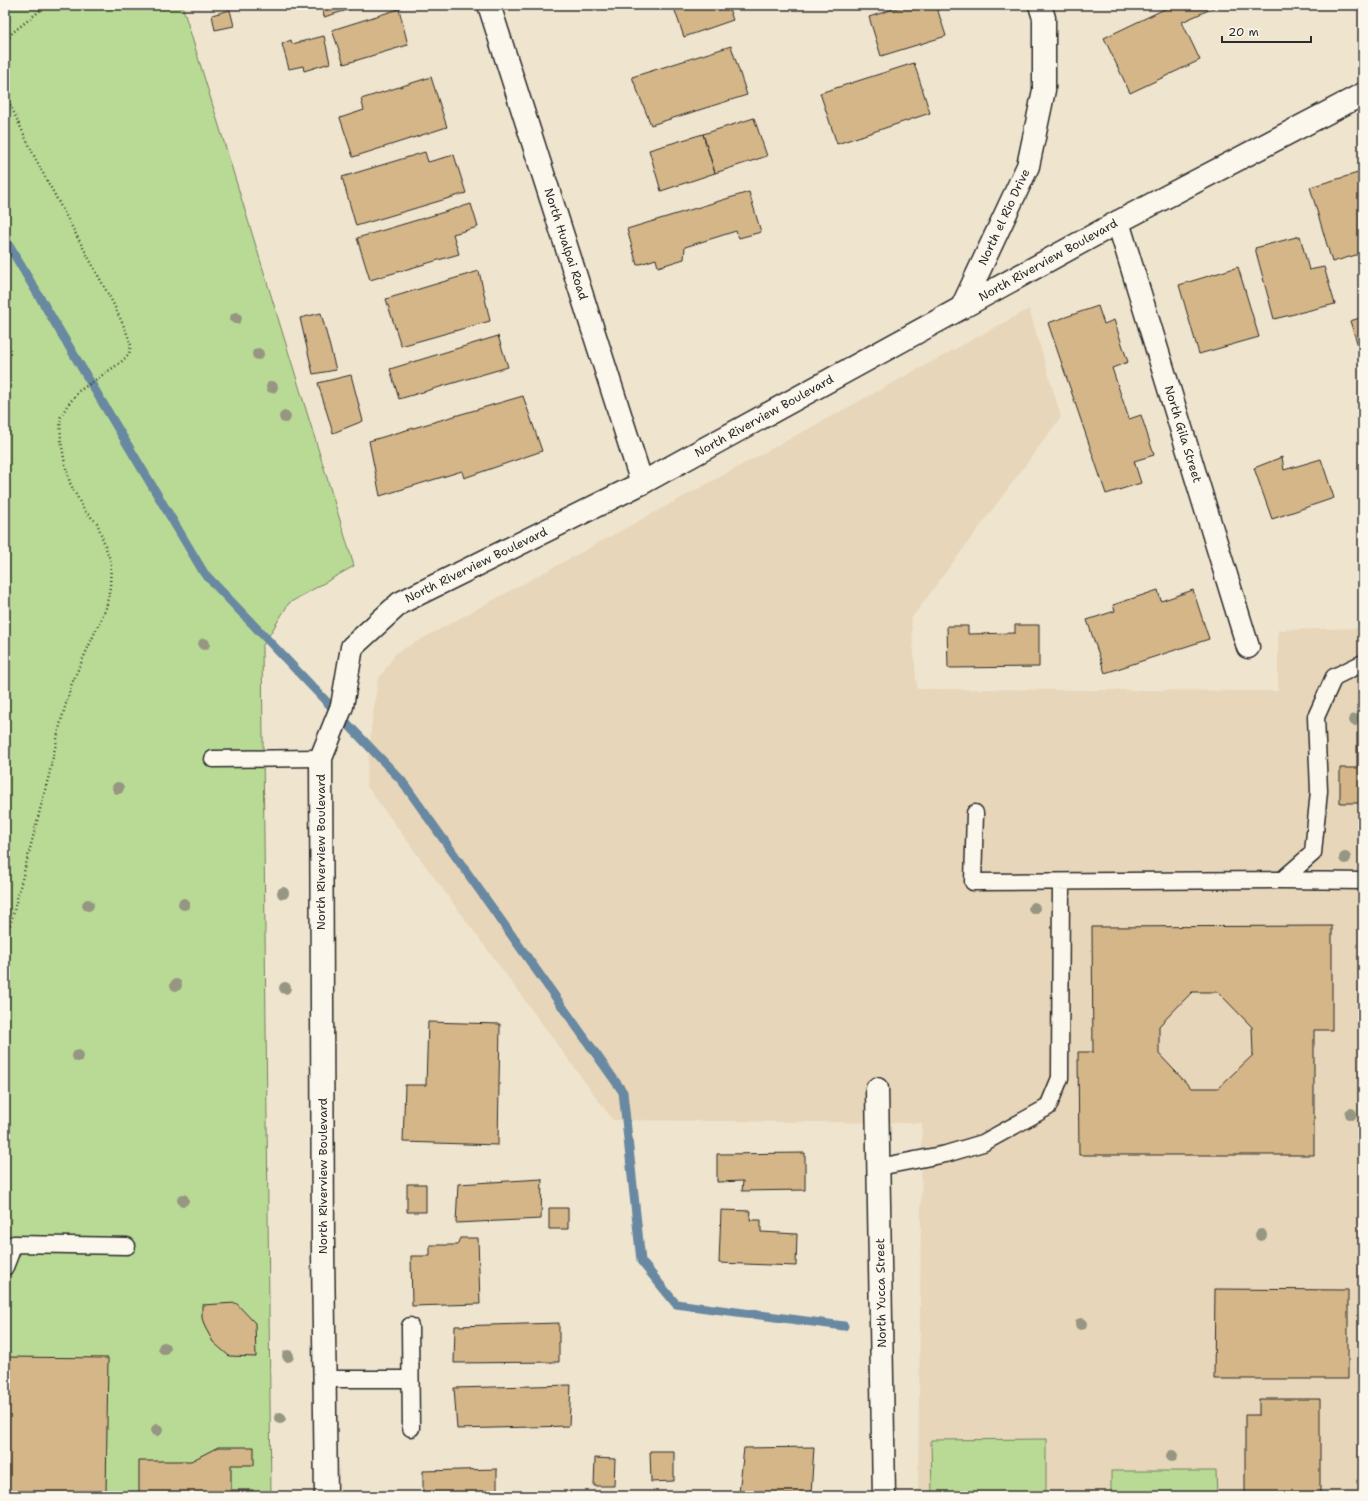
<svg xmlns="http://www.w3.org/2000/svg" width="1368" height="1501" viewBox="0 0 1368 1501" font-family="'Shantell Sans',sans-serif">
<rect width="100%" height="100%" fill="#efe4ce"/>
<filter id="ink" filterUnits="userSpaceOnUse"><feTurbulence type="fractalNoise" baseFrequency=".025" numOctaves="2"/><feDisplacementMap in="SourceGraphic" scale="8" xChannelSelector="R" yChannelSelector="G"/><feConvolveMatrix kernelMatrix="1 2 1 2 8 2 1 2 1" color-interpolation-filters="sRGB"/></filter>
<g filter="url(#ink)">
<!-- built -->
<path fill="#e7d6b9" d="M1029,309L1061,417L911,619L917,689L1278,691V630L1363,628V1496H918L922,1123L613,1120L366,785L372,721L378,680L396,653Z"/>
<!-- green -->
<path fill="#b9da94" stroke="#728260" d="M5,5H182L354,566L289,603L262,647L271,1496H5Z
M1046,1439V1496H932L931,1440Z
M1111,1471H1216L1217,1496H1111Z"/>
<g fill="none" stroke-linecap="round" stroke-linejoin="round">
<!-- stream -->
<path stroke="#6889a1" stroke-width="9" d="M5,239L204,573L402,781L623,1092L641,1261L676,1304L844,1326"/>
</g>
<!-- building -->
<path fill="#d4b688" stroke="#2b2b2b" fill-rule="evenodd" d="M322,5H364L324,17Z
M673,5H716L718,10L728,6L733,20L684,37Z
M906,5H936L946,36L881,56L869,17Z
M1173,5H1220L1182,22L1200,60L1130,93L1104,38Z
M399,9L408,45L344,64L332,30Z
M230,10L234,26L215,30L212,15Z
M324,36L330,63L304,71L303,66L289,69L282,44L291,40L292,44Z
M731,46L747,95L651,125L632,77Z
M914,63L930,113L837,144L820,93Z
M431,77L447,127L353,157L340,118L364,110L361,99Z
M754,118L767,156L715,173L703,134Z
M703,134L715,173L661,191L649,150Z
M425,152L428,162L454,155L466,193L356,226L342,177Z
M1358,173L1363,192V253L1332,262L1310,187Z
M749,192L761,232L739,238L736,231L685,247L684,259L658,267L656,259L637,265L627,229Z
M471,204L478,227L453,234L459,254L370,280L357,238Z
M1300,236L1309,270L1324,267L1335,304L1274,319L1255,248Z
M1238,267L1259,337L1199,354L1179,285Z
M479,271L490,321L401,346L386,299Z
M1098,306L1104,324L1114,320L1128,362L1112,368L1129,419L1141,415L1154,455L1134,461L1141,483L1106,494L1048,323Z
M321,313L336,370L313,374L300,318Z
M1363,317V361L1350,321Z
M498,336L508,367L399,399L390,369Z
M351,375L363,421L333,433L318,383Z
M523,396L542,451L464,478L462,471L380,496L369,441Z
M1282,457L1284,470L1321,459L1334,498L1272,519L1254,468Z
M1158,590L1161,601L1193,590L1209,639L1105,673L1087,620L1115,611L1113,605Z
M1015,625H1039V667L948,668L947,626H968V634L1015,633Z
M1357,733H1363V803H1340V768H1357Z
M1332,926V1030H1314V1155H1079L1078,1052H1093L1092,927ZM1192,992H1218L1252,1027L1253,1055L1218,1088H1191L1159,1054V1026Z
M428,1022L500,1024L498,1145L403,1142L405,1085H426Z
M805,1153V1190L742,1191L743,1181L717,1182V1154Z
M542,1179L541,1219L456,1223L458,1184Z
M407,1184H426V1212H407Z
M549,1208H568V1229H549Z
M721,1210L751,1211L750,1220H761V1232L797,1234L796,1266L719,1263Z
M460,1238H478L480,1304L412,1306L411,1256H430V1245H457Z
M1215,1289L1348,1290V1379H1214Z
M236,1303L255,1323L256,1357L229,1356L213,1342L205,1327L202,1318V1305Z
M559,1323V1362L454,1363L455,1326Z
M5,1357L108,1358L106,1496H5Z
M571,1385L569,1426L457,1429L454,1388Z
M1259,1399H1320V1496H1245V1415H1259Z
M218,1447H254V1465H231V1490H253V1496H139V1461H191Z
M814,1447L811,1495L739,1493L744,1448Z
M650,1451H674V1481L651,1482Z
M595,1458L615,1459L614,1486H594Z
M497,1469V1496H423V1471Z"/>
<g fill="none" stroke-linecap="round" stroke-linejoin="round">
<defs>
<path id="service" d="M213,759L321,758
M975,813L973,882L1282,880L1313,853L1319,791L1316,717L1334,677L1363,663
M1282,880L1363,881
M879,1167L946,1154L983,1143L1048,1107L1060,1078L1061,882
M5,1267L14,1244L127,1246
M410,1326L411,1428
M324,1379H410"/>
<path id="minor" d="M489,5L642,483
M1118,222L1248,647
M962,307L1028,166L1044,90V18L1040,5
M877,1089L884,1496"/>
<path id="tertiary" d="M326,1496L323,1249L321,758L342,706L352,647L400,603L642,483L1118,222L1363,94"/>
</defs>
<!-- service casing -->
<use href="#service" stroke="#2b2b2b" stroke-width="19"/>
<!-- minor casing -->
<use href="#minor" stroke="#2b2b2b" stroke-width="25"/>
<!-- tertiary casing -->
<use href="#tertiary" stroke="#2b2b2b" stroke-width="25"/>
<!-- path -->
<path stroke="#2b2b2b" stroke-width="2.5" stroke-dasharray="1 3" stroke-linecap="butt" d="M5,44L12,33L47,5
M5,94L36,160L114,305L126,331L131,345L129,354L120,363L79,391L67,406L60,418L61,441L65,464L70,483L84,510L97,523L111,562L110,587L106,608L72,683L61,721L49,775L11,922L5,940"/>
<!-- service -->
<use href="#service" stroke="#fbf7ec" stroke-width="16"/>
<!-- minor -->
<use href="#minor" stroke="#fbf7ec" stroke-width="22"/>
<!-- tertiary -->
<use href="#tertiary" stroke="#fbf7ec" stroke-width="22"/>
</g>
<!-- trees -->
<g fill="#969683">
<circle cx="236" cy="318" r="6"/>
<circle cx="258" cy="354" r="6"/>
<circle cx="272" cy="387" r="6"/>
<circle cx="285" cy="417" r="6"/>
<circle cx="204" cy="644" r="6"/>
<circle cx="1355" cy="720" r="6"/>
<circle cx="118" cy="788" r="6"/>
<circle cx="1345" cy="858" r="6"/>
<circle cx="283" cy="893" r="6"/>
<circle cx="184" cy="904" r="6"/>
<circle cx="88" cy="905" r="6"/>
<circle cx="1034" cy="908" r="6"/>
<circle cx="176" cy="985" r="6"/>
<circle cx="285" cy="988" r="6"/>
<circle cx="78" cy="1056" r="6"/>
<circle cx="1351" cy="1114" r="6"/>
<circle cx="183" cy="1200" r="6"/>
<circle cx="1261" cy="1235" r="6"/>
<circle cx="1081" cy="1324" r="6"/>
<circle cx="164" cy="1348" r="6"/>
<circle cx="288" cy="1356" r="6"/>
<circle cx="280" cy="1418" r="6"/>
<circle cx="157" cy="1430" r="6"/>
<circle cx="1172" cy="1456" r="6"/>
</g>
</g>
<g text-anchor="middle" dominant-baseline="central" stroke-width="3.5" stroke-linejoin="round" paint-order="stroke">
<!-- street labels -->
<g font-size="12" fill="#2b2b2b" stroke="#fbf7ec">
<text transform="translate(1004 217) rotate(-65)">North el Rio Drive</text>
<text transform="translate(566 244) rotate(72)">North Hualpai Road</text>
<text transform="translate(1048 260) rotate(-29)">North Riverview Boulevard</text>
<text transform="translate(764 416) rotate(-29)">North Riverview Boulevard</text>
<text transform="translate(1183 434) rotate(73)">North Gila Street</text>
<text transform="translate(476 565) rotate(-26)">North Riverview Boulevard</text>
<text transform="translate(321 852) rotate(-90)">North Riverview Boulevard</text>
<text transform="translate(323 1176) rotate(-90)">North Riverview Boulevard</text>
<text transform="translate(881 1293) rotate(-91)">North Yucca Street</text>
</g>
</g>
<!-- margin -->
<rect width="1368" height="1501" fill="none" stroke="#fbf7ec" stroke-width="20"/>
<rect x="10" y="10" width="1348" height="1481" fill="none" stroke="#2b2b2b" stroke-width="1.5" filter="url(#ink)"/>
<!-- scale -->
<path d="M1222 36v6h89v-6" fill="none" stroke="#2b2b2b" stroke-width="2"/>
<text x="1228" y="36" font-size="12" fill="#2b2b2b" stroke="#fbf7ec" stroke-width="3" paint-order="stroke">20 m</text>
</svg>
